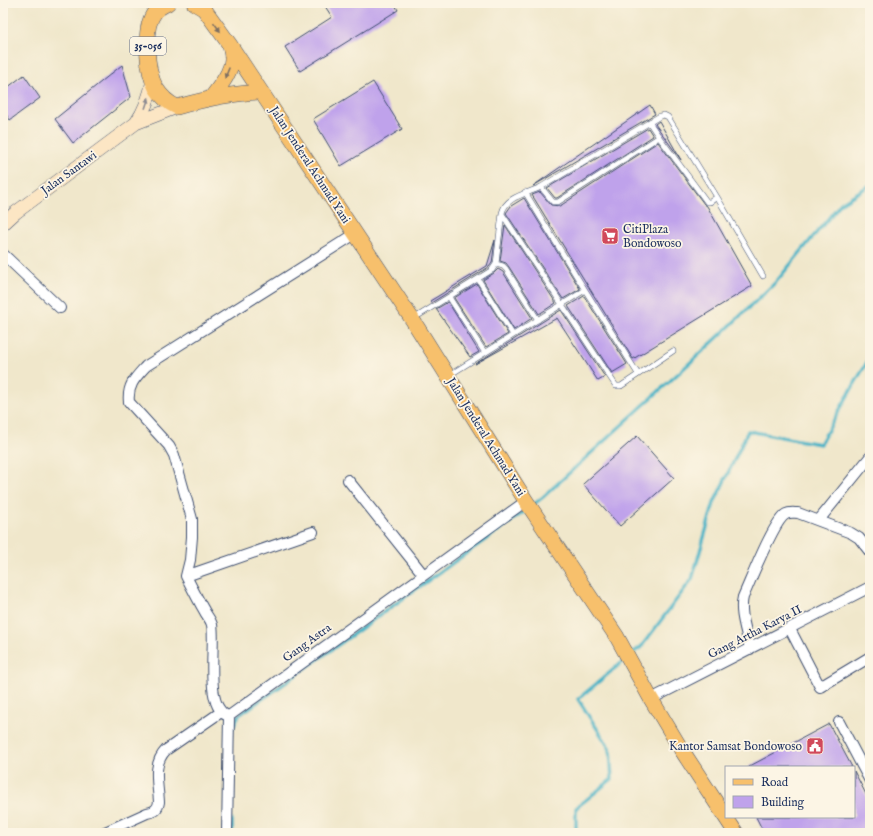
<svg xmlns="http://www.w3.org/2000/svg" width="873" height="836" viewBox="0 0 873 836" font-family="'IM FELL English',serif">
<rect width="100%" height="100%" fill="#fcf5e5"/>
<filter id="ink" filterUnits="userSpaceOnUse"><feTurbulence type="fractalNoise" baseFrequency=".025" numOctaves="2"/><feDisplacementMap in="SourceGraphic" scale="8" xChannelSelector="R" yChannelSelector="G"/><feConvolveMatrix kernelMatrix="1 2 1 2 8 2 1 2 1" color-interpolation-filters="sRGB"/></filter>
<filter id="wash" filterUnits="userSpaceOnUse"><feTurbulence type="fractalNoise" baseFrequency=".012" numOctaves="4" result="noise"/><feDisplacementMap in="SourceGraphic" scale="16" xChannelSelector="R" yChannelSelector="G"/><feGaussianBlur stdDeviation="0.9" result="paint"/><feColorMatrix in="noise" values="0 0 0 0 0 0 0 0 0 0 0 0 0 0 0 0 0 1.4 0 .05"/><feComposite in="paint" operator="in"/></filter>
<g filter="url(#wash)">
<rect width="100%" height="100%" fill="#f0e7cb"/>
<g fill="none" stroke-linecap="round" stroke-linejoin="round">
<!-- stream -->
<path stroke="#48b3c6" stroke-width="3.5" d="M533,505L543,497L716,339L776,282L841,203L870,185
M630,655L641,647L692,579L714,503L748,431L820,444L870,357
M232,728L239,715L271,693L528,509
M232,820V833
M576,833V808L612,779L610,749L578,699L626,659"/>
</g>
<g id="blocks">
<!-- building -->
<path fill="#bfa2eb" d="M323,3H394L398,10L300,71L285,47L332,17Z
M122,65L131,97L73,143L55,119Z
M24,75L40,98L10,120L3,110V91Z
M373,82L402,129L341,166L313,119Z
M650,105L655,114L533,186Z
M659,121L681,160L655,124Z
M648,128L653,136L557,198H555L547,188Z
M658,142L704,204L707,206L752,286L633,359L532,195L540,192L551,205L560,206Z
M524,198L580,289L563,299L506,213L511,206Z
M505,225L556,303L539,314L509,267L506,263L500,261Z
M495,240L492,263L489,267L431,303L430,301L487,266Z
M498,269L503,272L532,318L514,330L483,280L494,273Z
M477,284L508,334L486,347L454,298Z
M584,296L627,364L612,373L568,306Z
M448,302L479,352L470,357L436,309Z
M561,310L605,377L598,381L557,318L475,364Z
M637,436L674,478L620,526L583,484Z
M829,724L852,767H748Z
M854,771L870,802V827L858,833H764L756,817H854Z"/>
</g>
</g>
<g filter="url(#ink)">
<use href="#blocks" fill-opacity="0" stroke="#3b4b6e" stroke-width="1"/>
<g fill="none" stroke-linecap="round" stroke-linejoin="round">
<defs>
<path id="service" d="M649,122L659,137
M541,187L553,202H558L659,137L707,202H710L717,197
M525,192L585,290L638,374
M502,214L616,386H621L673,351
M496,264L503,266L506,269L538,320
M478,279L513,335
M449,297L485,353
M413,319L492,270L496,264L502,213C506,196 527,194 541,187L660,116L664,115L668,117L717,197L763,276
M448,376L585,290"/>
<path id="minor" d="M3,254L60,308
M348,480L423,574
M819,520L870,457
M186,576C192,588 198,600 205,612C207,616 211,620 212,625C216,645 203,710 229,716L526,501
M186,576L190,560L192,537V519L174,455L169,446L129,402C127,385 136,377 146,366L355,234
M186,576L313,532
M790,629L820,687L870,657
M750,649C747,632 739,613 743,597C750,582 774,520 786,514C790,512 794,513 798,513L851,533L859,538L870,552
M651,699L870,587
M839,722L870,781
M103,833L147,813C154,812 158,809 159,802C158,783 152,764 166,750L221,712
M227,833L229,716"/>
<path id="secondary" d="M136,123C145,110 150,96 153,80
M3,224L15,213L136,123L177,107"/>
<path id="primary" d="M168,3C164,5 158,8 155,12C142,27 147,72 156,88C161,96 168,103 177,107C205,99 232,93 261,92
M194,3L204,9L230,45L412,319L526,501L617,637L651,699L681,749L736,833
M212,97C220,86 231,73 232,59C232,55 231,50 230,46"/>
</defs>
<!-- service casing -->
<use href="#service" stroke="#3b4b6e" stroke-width="6"/>
<!-- minor casing -->
<use href="#minor" stroke="#3b4b6e" stroke-width="12"/>
<!-- secondary casing -->
<use href="#secondary" stroke="#3b4b6e" stroke-width="14"/>
<!-- primary casing -->
<use href="#primary" stroke="#3b4b6e" stroke-width="16"/>
<!-- service -->
<use href="#service" stroke="#fff" stroke-width="5"/>
<!-- minor -->
<use href="#minor" stroke="#fff" stroke-width="10"/>
<!-- secondary -->
<use href="#secondary" stroke="#fce6c4" stroke-width="13"/>
<!-- primary -->
<use href="#primary" stroke="#f7c06c" stroke-width="15"/>
</g>
<!-- one-way arrows -->
<defs><path id="oneway-solid" d="M-6-.8H1V-3.2L6.5 0L1 3.2V.8H-6Z"/></defs>
<g fill="#7e7064">
<use href="#oneway-solid" transform="translate(217 27) rotate(54)"/>
<use href="#oneway-solid" transform="translate(227 73) rotate(112)"/>
</g>
<use fill="#8c8a91" href="#oneway-solid" transform="translate(147 103) rotate(-71)"/>
</g>
<!-- icons -->
<defs>
<symbol id="supermarket-square" viewBox="-11 -11 22 22"><rect x="-9" y="-9" width="18" height="18" rx="4" fill="#d1495b" stroke="#fcf5e5"/><path d="M-6-5.5h2.5l.6 2H6L4.5 2H-2.5L-4.4-4H-6ZM-1.5 3.2a1.3 1.3 0 1 0 .1 0ZM3 3.2a1.3 1.3 0 1 0 .1 0Z" fill="#fff"/></symbol>
<symbol id="civic-square" viewBox="-11 -11 22 22"><rect x="-9" y="-9" width="18" height="18" rx="4" fill="#d1495b" stroke="#fcf5e5"/><path d="M-.6-6.5H3V-4.5H.6V-3L4-1V1h2V6H-6V1h2V-1L-.6-3ZM-1.2 2.5V6h2.4V2.5Z" fill="#fff"/></symbol>
</defs>
<g fill-rule="evenodd">
<use href="#supermarket-square" x="600" y="226" width="20" height="20"/>
<use href="#civic-square" x="805" y="736" width="20" height="20"/>
</g>
<g text-anchor="middle" dominant-baseline="central" stroke-width="3.5" stroke-linejoin="round" paint-order="stroke">
<!-- shield labels -->
<rect fill="#fcf5e5" stroke="#5e6a86" stroke-width="1" x="130" y="37" width="36" height="18" rx="3"/>
<g font-size="11" font-weight="bold" fill="#1b2f5e">
<text x="148" y="46">35-056</text>
</g>
<!-- street labels -->
<g font-size="12" fill="#1b2f5e" stroke="#fcf5e5">
<text transform="translate(310 165) rotate(57)">Jalan Jenderal Achmad Yani</text>
<text transform="translate(69 173) rotate(-36)">Jalan Santawi</text>
<text transform="translate(486 437) rotate(58)">Jalan Jenderal Achmad Yani</text>
<text transform="translate(755 632) rotate(-27)">Gang Artha Karya II</text>
<text transform="translate(307 643) rotate(-36)">Gang Astra</text>
</g>
<!-- poi labels -->
<g font-size="12" fill="#1b2f5e" stroke="#fcf5e5" text-anchor="start">
<text x="623" y="229">CitiPlaza<tspan x="623" dy="14">Bondowoso</tspan></text>
<text x="802" y="746" text-anchor="end">Kantor Samsat Bondowoso</text>
</g>
</g>
<!-- margin -->
<rect width="873" height="836" fill="none" stroke="#fcf5e5" stroke-width="16"/>
<!-- legend -->
<rect x="725" y="766" width="130" height="52" fill="#fcf5e5" stroke="#a2a6af"/>
<rect x="733" y="779" width="20" height="6" fill="#f7c06c" stroke="#a2a6af"/>
<text x="761" y="786" font-size="12" fill="#1b2f5e">Road</text>
<rect x="733" y="796" width="20" height="12" fill="#bfa2eb" stroke="#a2a6af"/>
<text x="761" y="806" font-size="12" fill="#1b2f5e">Building</text>
</svg>
